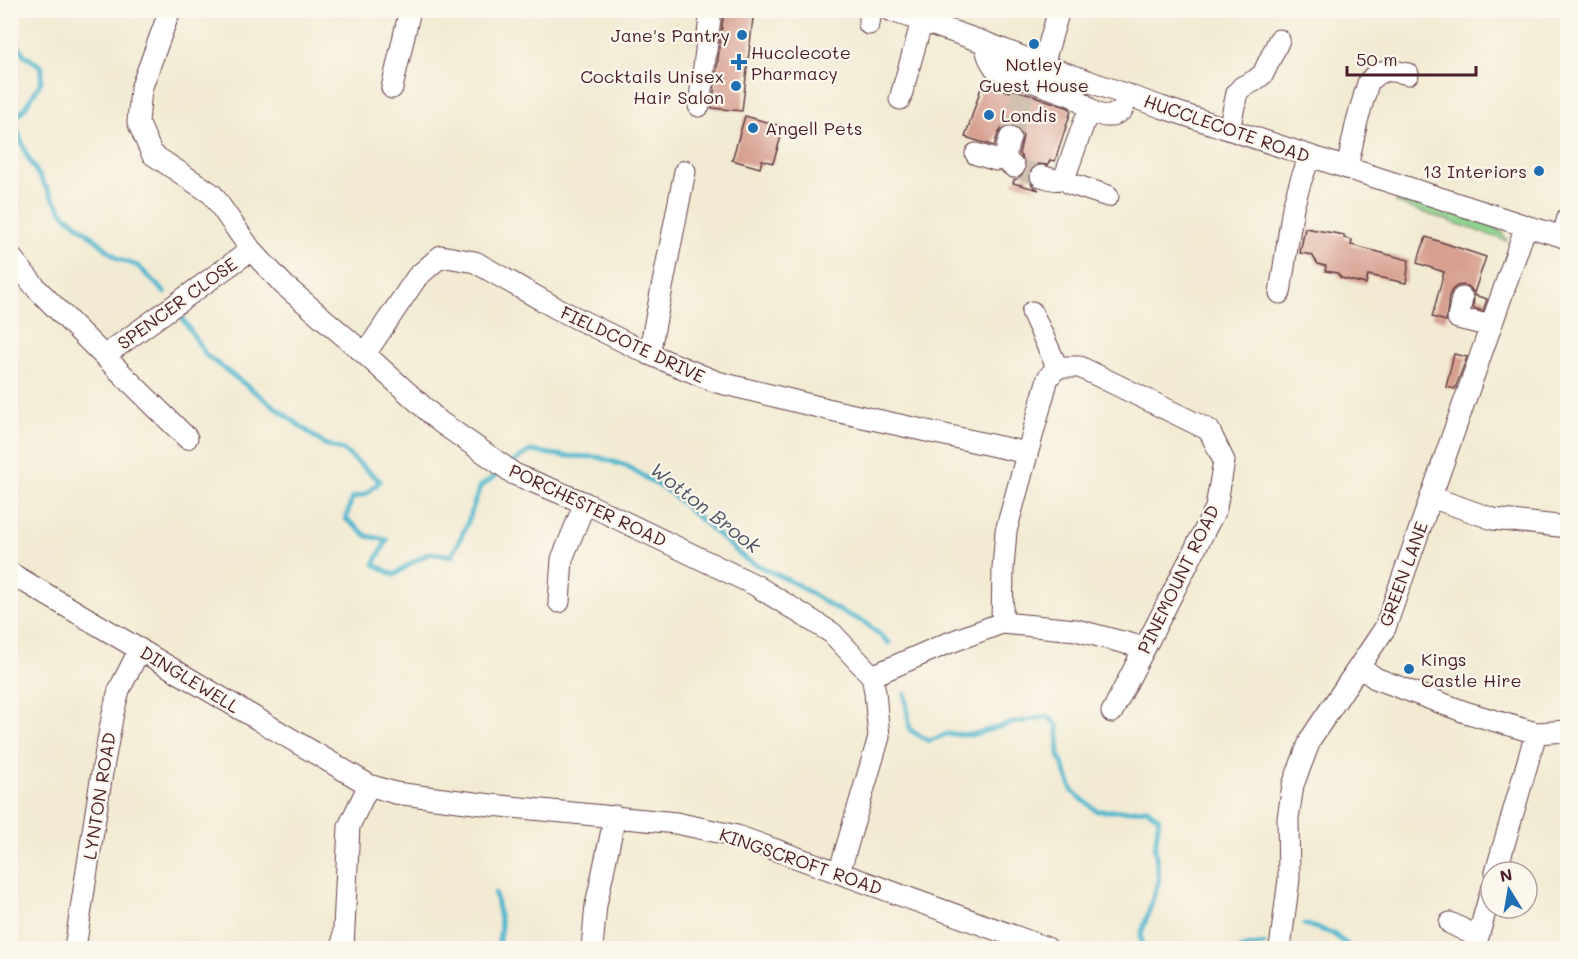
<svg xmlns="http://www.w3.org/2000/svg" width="1578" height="959" viewBox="0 0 1578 959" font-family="Mali,sans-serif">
<defs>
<pattern id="grass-tufts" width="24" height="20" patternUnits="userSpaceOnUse" patternTransform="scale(1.5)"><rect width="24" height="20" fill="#8cd48f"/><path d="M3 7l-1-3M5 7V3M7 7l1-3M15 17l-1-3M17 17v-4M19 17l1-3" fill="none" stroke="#7ab67c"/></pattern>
</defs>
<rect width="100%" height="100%" fill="#fbf7ec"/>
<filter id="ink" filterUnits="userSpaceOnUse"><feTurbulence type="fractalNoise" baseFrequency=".0167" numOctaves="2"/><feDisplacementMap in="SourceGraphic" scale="12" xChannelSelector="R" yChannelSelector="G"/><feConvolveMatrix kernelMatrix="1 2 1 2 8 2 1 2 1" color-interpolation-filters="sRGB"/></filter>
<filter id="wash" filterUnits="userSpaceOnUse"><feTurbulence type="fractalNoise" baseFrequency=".008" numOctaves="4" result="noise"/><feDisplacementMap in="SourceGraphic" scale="24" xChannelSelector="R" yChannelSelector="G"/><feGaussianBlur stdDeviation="1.35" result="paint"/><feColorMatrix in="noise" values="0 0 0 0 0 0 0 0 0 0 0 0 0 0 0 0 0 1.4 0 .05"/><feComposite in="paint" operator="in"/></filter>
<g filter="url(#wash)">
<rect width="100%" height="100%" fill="#f2ead2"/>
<!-- grass -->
<path fill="url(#grass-tufts)" stroke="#6b7a5d" stroke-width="1.5" d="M1398,195L1494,227L1502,232L1507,241L1396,203Z"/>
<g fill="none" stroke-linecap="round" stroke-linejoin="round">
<!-- stream -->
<path stroke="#4fb6cd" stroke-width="5" d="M10,31L24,55L42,67L41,82L26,106L14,121L27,156L52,197L65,215L94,238L118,259L138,266L165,293
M179,313L206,355L324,444L343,450L380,481L366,494L352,498L346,519L367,536L387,540L374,564L394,575L413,562L430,553L452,556L467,524L480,487L502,471
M509,465L530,451L565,456L598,457L626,466L668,491L747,560L796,584L836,609L866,623L889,643
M905,694L910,730L929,741L947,734L971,735L1013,723L1048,716L1058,726L1059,755L1073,792L1097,811H1125L1147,809L1159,818L1155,848L1159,880L1141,935L1142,948
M495,893L501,925L498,948
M1304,924L1332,933L1352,948
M1241,948L1264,944"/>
</g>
<g id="blocks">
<!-- building -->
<path fill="#d7a091" d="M724,10H754L742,111L712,108Z
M983,82L1010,92L1011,89L1034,96L1069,108L1071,111L1055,161L1050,160L1048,165L1037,164L1032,167L1029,172V179L1032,185L1039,190L1013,183L1014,180L1020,178L1024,175L1027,169L1025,161L1019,154L1023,136L1019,129L1013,126L1008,125L1002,128L998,134L994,146L965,137Z
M745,116L784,127L773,163L762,160L760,168L732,160Z
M1305,228L1344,235V238L1352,240L1351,245L1409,260L1406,283L1368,275L1366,284L1341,278L1337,273L1325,271L1326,266L1318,264L1312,255L1300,253Z
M1426,237L1486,257L1474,293L1470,288L1464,285L1457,286L1452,290L1449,296L1446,321L1432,317L1444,272L1417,263Z
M1474,295L1487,299L1483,311L1473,308Z
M1454,354L1467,357L1455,389L1446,387Z"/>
</g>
</g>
<g filter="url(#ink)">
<use href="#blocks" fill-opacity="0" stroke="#633d44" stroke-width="1.5"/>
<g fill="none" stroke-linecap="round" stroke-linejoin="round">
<!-- minor-tunnel -->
<path stroke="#d0c1b1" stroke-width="21" stroke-dasharray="21 10" stroke-linecap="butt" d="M1010,138L1023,93
M1014,167L1041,176"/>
<defs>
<path id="minor" d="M170,10L141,89L138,122L152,154L212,194L251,250L284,285L365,354L440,422L502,465L514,474L585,503L755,585L832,633L872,676L875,692L879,737L839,873
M890,10L986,43L1043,65L1161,107L1310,156L1526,226L1568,238
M869,24L871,10
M986,43C986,53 989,59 995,68L1075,97L1094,113L1105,116H1112L1122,110L1129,95
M1043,65L1059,10
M392,88L410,10
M900,99L922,21
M699,106L711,10
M1229,129L1237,93L1242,87L1254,81L1263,74L1279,40
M1010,138C1006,150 1002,160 1014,167
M976,154L996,160L1006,158
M1347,168L1357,121L1368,83C1379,67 1392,70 1408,74
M1041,176C1050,178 1058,183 1065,176L1085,120L1088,115L1094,113
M1063,178L1071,184L1108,196
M1563,237L1568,217
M10,256L37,289L104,356L251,250
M1280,293L1293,207L1300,183L1310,156
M1462,298L1458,318L1491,326
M1032,312L1057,367
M365,354L417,277L441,256L475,262L556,308L649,354L717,382L831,410L1027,453
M649,354L685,171
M104,356L187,438
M1431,497L1493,519L1568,527
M10,573L369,785L395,793L491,805L676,823L737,836L1047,948
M559,602L562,559L585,503
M1002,623L1003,568L1006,531L1048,378L1057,367H1080L1209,430L1224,461L1216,508L1112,712
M1360,666L1375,678L1465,712L1536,733L1568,731
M872,676L943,645L1002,623L1076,630L1145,648
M1496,872L1536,733
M1450,923L1478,937L1491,891
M75,948L102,773L113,713L119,690L140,649
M343,948L349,826L369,785
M592,948L596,905L615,816
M1280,948L1289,879L1288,818L1293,785L1311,738L1385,628L1526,226"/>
</defs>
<!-- minor casing -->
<use href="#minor" stroke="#633d44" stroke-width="23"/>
<!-- minor -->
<use href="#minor" stroke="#fff" stroke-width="21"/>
</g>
</g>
<!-- markers -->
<g fill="#1f6fb2" stroke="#fbf7ec" stroke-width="2">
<circle cx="742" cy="35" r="6"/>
<circle cx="1034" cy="44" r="6"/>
<path d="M736 53h6v6h6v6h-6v6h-6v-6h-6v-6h6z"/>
<circle cx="736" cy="86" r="6"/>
<circle cx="989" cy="115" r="6"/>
<circle cx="753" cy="128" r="6"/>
<circle cx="1539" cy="171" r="6"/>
<circle cx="1409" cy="669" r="6"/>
</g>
<g text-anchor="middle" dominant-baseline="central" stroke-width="4.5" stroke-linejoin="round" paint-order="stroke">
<!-- poi labels -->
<g font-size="18" fill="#4a1f2b" stroke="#fbf7ec" text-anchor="start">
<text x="730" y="35" text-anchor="end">Jane's Pantry</text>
<text x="751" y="52">Hucclecote<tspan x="751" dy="21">Pharmacy</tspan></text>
<text x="1034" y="64" text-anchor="middle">Notley<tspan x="1034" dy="21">Guest House</tspan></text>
<text x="724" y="76" text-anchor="end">Cocktails Unisex<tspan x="724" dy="21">Hair Salon</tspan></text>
<text x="1001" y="115">Londis</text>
<text x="765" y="128">Angell Pets</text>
<text x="1527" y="171" text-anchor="end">13 Interiors</text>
<text x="1421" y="659">Kings<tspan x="1421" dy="21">Castle Hire</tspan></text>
</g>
<!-- street labels -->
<g font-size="18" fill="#4a1f2b" stroke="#fbf7ec">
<text transform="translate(1227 128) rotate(19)">HUCCLECOTE ROAD</text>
<text transform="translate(177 303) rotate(-36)">SPENCER CLOSE</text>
<text transform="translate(633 344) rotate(25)">FIELDCOTE DRIVE</text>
<text transform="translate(588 505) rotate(25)">PORCHESTER ROAD</text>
<text transform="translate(1403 574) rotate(-70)">GREEN LANE</text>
<text transform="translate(1178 579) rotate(-64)">PINEMOUNT ROAD</text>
<text transform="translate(190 679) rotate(31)">DINGLEWELL</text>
<text transform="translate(99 796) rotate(-81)">LYNTON ROAD</text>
<text transform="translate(801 861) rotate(19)">KINGSCROFT ROAD</text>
</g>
<!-- water labels -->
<g font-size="20" font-style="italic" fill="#4c5464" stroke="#fbf7ec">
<text transform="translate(706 507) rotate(38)">Wotton Brook</text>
</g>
</g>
<!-- margin -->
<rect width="1578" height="959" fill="none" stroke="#fbf7ec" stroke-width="36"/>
<!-- north arrow -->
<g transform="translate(1509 890) rotate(349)"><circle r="28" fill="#fbf7ec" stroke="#b4a19f" stroke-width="1.5"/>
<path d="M0-4.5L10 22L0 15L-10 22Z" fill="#1f6fb2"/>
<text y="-9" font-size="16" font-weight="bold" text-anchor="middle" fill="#4a1f2b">N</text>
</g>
<!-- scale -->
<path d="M1347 66v9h129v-9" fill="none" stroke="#4a1f2b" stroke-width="3"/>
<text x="1356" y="66" font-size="18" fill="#4a1f2b" stroke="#fbf7ec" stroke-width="4.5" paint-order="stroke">50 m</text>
</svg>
